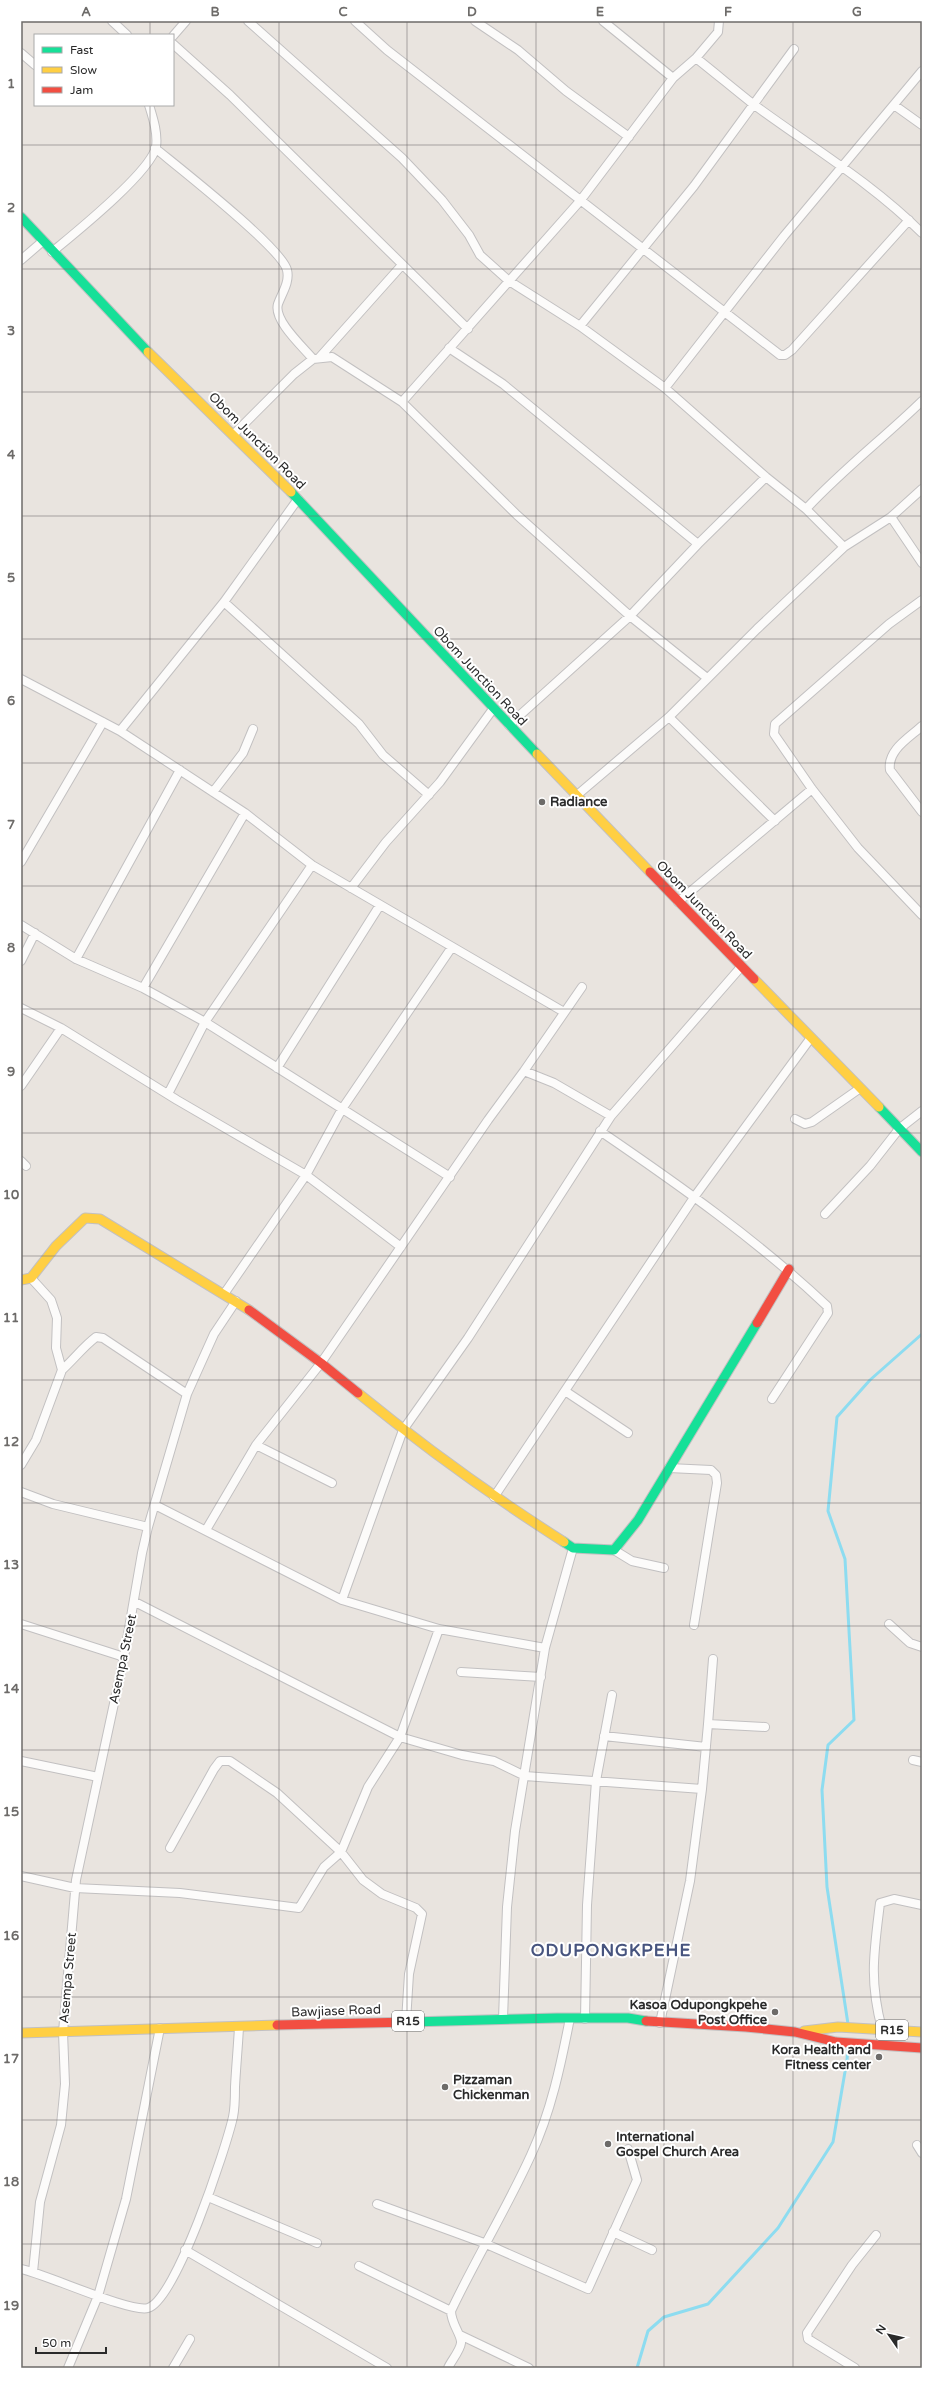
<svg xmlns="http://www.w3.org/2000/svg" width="943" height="2389" viewBox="0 0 943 2389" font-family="'Varela Round',sans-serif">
<rect width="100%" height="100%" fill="#e9e4df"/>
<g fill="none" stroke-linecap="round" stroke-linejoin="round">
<!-- stream -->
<path stroke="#8ddcf0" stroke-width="3" d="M848,2024L827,1887L822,1790L828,1745L854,1720L845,1559L828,1511L837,1417L870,1380L922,1334
M637,2368L648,2331L664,2317L708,2304L778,2228L833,2142L847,2060L848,2046"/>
<defs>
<path id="street" d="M112,21L127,35
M248,21L402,158L442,200L469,235L480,255L509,281L580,326L665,388L766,477L806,509L844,547
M355,21L387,50L780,355H785L792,350L909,220
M475,21L518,50L566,91L629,137
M603,21L673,78
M173,36L186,21
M173,44L230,95L468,329
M21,53L35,65
M696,58C715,73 734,89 753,104C810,146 872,183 922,233
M894,105L922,125
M155,148C178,167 282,248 287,270C290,282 282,293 278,304C273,320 303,347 313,359
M52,252C75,233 150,173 156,147C158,133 153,118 149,105
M21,260L43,241
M580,326L694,186L794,49
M449,348L503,384L698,544
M319,358L402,265
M665,388L784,236L922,71
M402,402L580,201L673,78L696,58L718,32L719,21
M233,435L294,374L313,359L332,357L402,402L517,515L630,616L707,678
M806,509C842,470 884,438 922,401
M891,517L922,563
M922,600L889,624L775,724L774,734L812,789L858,848L922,915
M224,602L359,724L383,755L429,795
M21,679L120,731L245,813L312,865L564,1012
M669,717L775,821
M509,725L630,616L698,544L766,477
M922,726C909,738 887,750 890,770L922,812
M120,731L224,602L298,499
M213,792L243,753L253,729
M576,796L669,717L757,629L844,547L891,517L922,489
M21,862L103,722
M351,888L386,842L440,782L493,709
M678,902L812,789
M21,925L76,959L143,988L205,1022L450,1177
M76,959L180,770
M21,961L35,933
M143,988L245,813
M21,1008L61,1028L177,1100L306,1175L401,1247
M277,1068L380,905
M524,1071L582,987
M21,1086L61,1028
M168,1094L205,1022L312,865
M795,1119L805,1124L812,1122L859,1089
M600,1131C679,1185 757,1240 827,1306L828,1313L772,1399
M21,1161L26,1166
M825,1214L870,1166L899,1129L922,1111
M224,1294L306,1175L342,1109L452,947
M62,1370C74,1359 84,1346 96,1337L103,1338L187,1394
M565,1391L628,1433
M256,1445L332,1483
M21,1465L36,1440L62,1370L56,1348L57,1318L51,1300L31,1278
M669,1468L711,1470L716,1475L717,1483L694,1625
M21,1492L53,1504L148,1527
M494,1497L695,1196L810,1039
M155,1505L342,1600L439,1629L545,1648
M206,1530L256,1445L321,1363L488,1120L524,1071L554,1083L611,1116
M614,1550L632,1561L664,1568
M342,1600L403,1430L468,1338L611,1116L741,967
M135,1602L400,1737L462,1755L494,1761L525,1776L702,1789
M21,1624L124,1657
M889,1624L910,1643L922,1647
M461,1672L541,1677
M708,1724L713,1659
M604,1736L706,1747
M913,1760L922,1762
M21,1761L98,1777
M170,1848L214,1769L220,1761H230L277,1793L341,1852L363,1880L382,1894L416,1908L422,1914L409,1974L406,2021
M21,1876L75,1888L180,1893L299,1908L324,1867L341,1852L368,1787L400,1737L439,1629
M503,2019L507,1907L515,1831L545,1648L573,1548
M585,2019L587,1905L596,1781L612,1695
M660,2023L690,1881L702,1789L708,1724L765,1727
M882,2029C869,1980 874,1952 880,1903L894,1899L922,1905
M917,2145L922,2153
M208,2197L317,2243
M377,2204L484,2243L588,2289L637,2180L628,2149
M613,2232L652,2250
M185,2250L387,2368
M359,2266L451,2311
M21,2269C46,2274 130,2313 148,2308C176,2300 226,2148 233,2117C235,2108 235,2097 235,2087C236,2067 238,2047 239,2027
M33,2272L40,2202L61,2125L65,2084L63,2032L76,1880L124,1657L142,1553L148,1527L187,1394L214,1334L236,1301
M460,2335L529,2368
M68,2368L98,2296L126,2199L160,2028
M173,2368L190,2339
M448,2368C451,2361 460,2351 461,2343C462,2335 451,2324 451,2311C476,2258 507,2208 531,2155C551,2112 561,2064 570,2018
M855,2368L808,2339L807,2333L852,2265L876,2235"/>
<path id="fast" d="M21,217L148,352
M291,492L537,754
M879,1107L922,1152
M564,1542L573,1548L614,1550L638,1520L757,1323
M411,2022L557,2018H628L646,2021"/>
<path id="slow" d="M148,352L291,492
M537,754L650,872
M754,979L879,1107
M21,1280L31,1278L56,1246L85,1218L100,1219L249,1310
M358,1393C424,1447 492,1496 564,1542
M804,2031L838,2027L922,2032
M21,2033L277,2025"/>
<path id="jam" d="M650,872L754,979
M249,1310L321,1363L358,1393
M757,1323L789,1269
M646,2021L746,2027L795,2032L836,2042L922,2048
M277,2025L411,2022"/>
</defs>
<!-- street casing -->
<use href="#street" stroke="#c2c0c1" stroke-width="10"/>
<!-- fast casing -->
<use href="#fast" stroke="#c2c0c1" stroke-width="11"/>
<!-- slow casing -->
<use href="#slow" stroke="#c2c0c1" stroke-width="11"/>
<!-- jam casing -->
<use href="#jam" stroke="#c2c0c1" stroke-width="11"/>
<!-- street -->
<use href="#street" stroke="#fcfbfa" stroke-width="8"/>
<!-- fast -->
<use href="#fast" stroke="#16e098" stroke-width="9"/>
<!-- slow -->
<use href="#slow" stroke="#ffcf43" stroke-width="9"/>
<!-- jam -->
<use href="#jam" stroke="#f24e42" stroke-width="9"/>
</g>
<!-- grid -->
<path fill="none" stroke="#6d6b69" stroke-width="1" stroke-opacity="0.55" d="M150,21V35M279,21V2368M407,21V2368M536,21V2368M664,21V2368M793,21V2368M150,105V2368M21,145H922M21,269H922M21,392H922M21,516H922M21,639H922M21,763H922M21,886H922M21,1009H922M21,1133H922M21,1256H922M21,1380H922M21,1503H922M21,1626H922M21,1750H922M21,1873H922M21,1997H922M21,2120H922M21,2244H922"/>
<!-- markers -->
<g fill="#6d6b69" stroke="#fff" stroke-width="1.5">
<circle cx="542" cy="802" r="4"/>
<circle cx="775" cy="2012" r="4"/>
<circle cx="879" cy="2057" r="4"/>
<circle cx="445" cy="2087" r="4"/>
<circle cx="608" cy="2144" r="4"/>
</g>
<g text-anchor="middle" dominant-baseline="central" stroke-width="4" stroke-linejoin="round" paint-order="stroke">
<!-- shield labels -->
<g fill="#fff" stroke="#6a6a6a" stroke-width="1">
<rect x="392" y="2011" width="32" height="20" rx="3"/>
<rect x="876" y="2020" width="32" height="20" rx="3"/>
</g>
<g font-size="12" font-weight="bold" fill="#2a2a2a">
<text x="408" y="2021">R15</text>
<text x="892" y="2030">R15</text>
</g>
<!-- street labels -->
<g font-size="13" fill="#2a2a2a" stroke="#fff">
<text transform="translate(257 441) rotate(45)">Obom Junction Road</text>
<text transform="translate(480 676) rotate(47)">Obom Junction Road</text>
<text transform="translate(704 910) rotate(46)">Obom Junction Road</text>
<text transform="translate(123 1659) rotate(-78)">Asempa Street</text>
<text transform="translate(68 1978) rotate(-85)">Asempa Street</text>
<text transform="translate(336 2011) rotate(-2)">Bawjiase Road</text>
</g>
<!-- poi labels -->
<g font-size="13" font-weight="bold" fill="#2a2a2a" stroke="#fff" text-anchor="start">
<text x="550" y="802">Radiance</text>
<text x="767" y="2005" text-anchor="end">Kasoa Odupongkpehe<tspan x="767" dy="15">Post Office</tspan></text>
<text x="871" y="2050" text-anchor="end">Kora Health and<tspan x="871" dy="15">Fitness center</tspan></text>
<text x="453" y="2080">Pizzaman<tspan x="453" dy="15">Chickenman</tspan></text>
<text x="616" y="2137">International<tspan x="616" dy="15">Gospel Church Area</tspan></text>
</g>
<!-- district labels -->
<g font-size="17" font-weight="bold" letter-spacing="1" fill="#47547e" stroke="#fff">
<text x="611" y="1950">ODUPONGKPEHE</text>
</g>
</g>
<!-- border -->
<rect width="943" height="2389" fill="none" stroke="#ffffff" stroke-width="44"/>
<!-- legend -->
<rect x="34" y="34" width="140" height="72" fill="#ffffff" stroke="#aaaaaa"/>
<rect x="42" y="47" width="20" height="6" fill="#16e098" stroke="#aaaaaa"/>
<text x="70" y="54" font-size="12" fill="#2a2a2a">Fast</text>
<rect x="42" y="67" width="20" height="6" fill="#ffcf43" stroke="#aaaaaa"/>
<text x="70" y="74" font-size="12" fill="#2a2a2a">Slow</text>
<rect x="42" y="87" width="20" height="6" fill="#f24e42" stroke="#aaaaaa"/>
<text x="70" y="94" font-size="12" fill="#2a2a2a">Jam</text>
<!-- north arrow -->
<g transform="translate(889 2335) rotate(304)" stroke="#ffffff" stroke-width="3" paint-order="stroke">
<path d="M0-3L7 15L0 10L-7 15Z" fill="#2a2a2a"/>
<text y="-6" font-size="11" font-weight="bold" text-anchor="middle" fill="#2a2a2a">N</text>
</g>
<!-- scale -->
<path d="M36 2347v6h70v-6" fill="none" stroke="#2a2a2a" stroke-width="2"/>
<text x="42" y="2347" font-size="12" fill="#2a2a2a" stroke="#ffffff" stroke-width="3" paint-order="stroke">50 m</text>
<rect x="22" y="22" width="899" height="2345" fill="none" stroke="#6d6b69" stroke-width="1.5"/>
<g font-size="13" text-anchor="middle" font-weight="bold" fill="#6d6b69">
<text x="86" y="16">A</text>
<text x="215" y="16">B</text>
<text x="343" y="16">C</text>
<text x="472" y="16">D</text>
<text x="600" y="16">E</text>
<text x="728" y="16">F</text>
<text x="857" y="16">G</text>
<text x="11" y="88">1</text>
<text x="11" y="212">2</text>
<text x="11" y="335">3</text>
<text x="11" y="459">4</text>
<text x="11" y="582">5</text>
<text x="11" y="705">6</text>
<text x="11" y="829">7</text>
<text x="11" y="952">8</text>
<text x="11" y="1076">9</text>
<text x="11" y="1199">10</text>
<text x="11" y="1322">11</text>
<text x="11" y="1446">12</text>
<text x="11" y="1569">13</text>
<text x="11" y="1693">14</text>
<text x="11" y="1816">15</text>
<text x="11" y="1940">16</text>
<text x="11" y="2063">17</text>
<text x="11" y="2186">18</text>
<text x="11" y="2310">19</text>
</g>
</svg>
